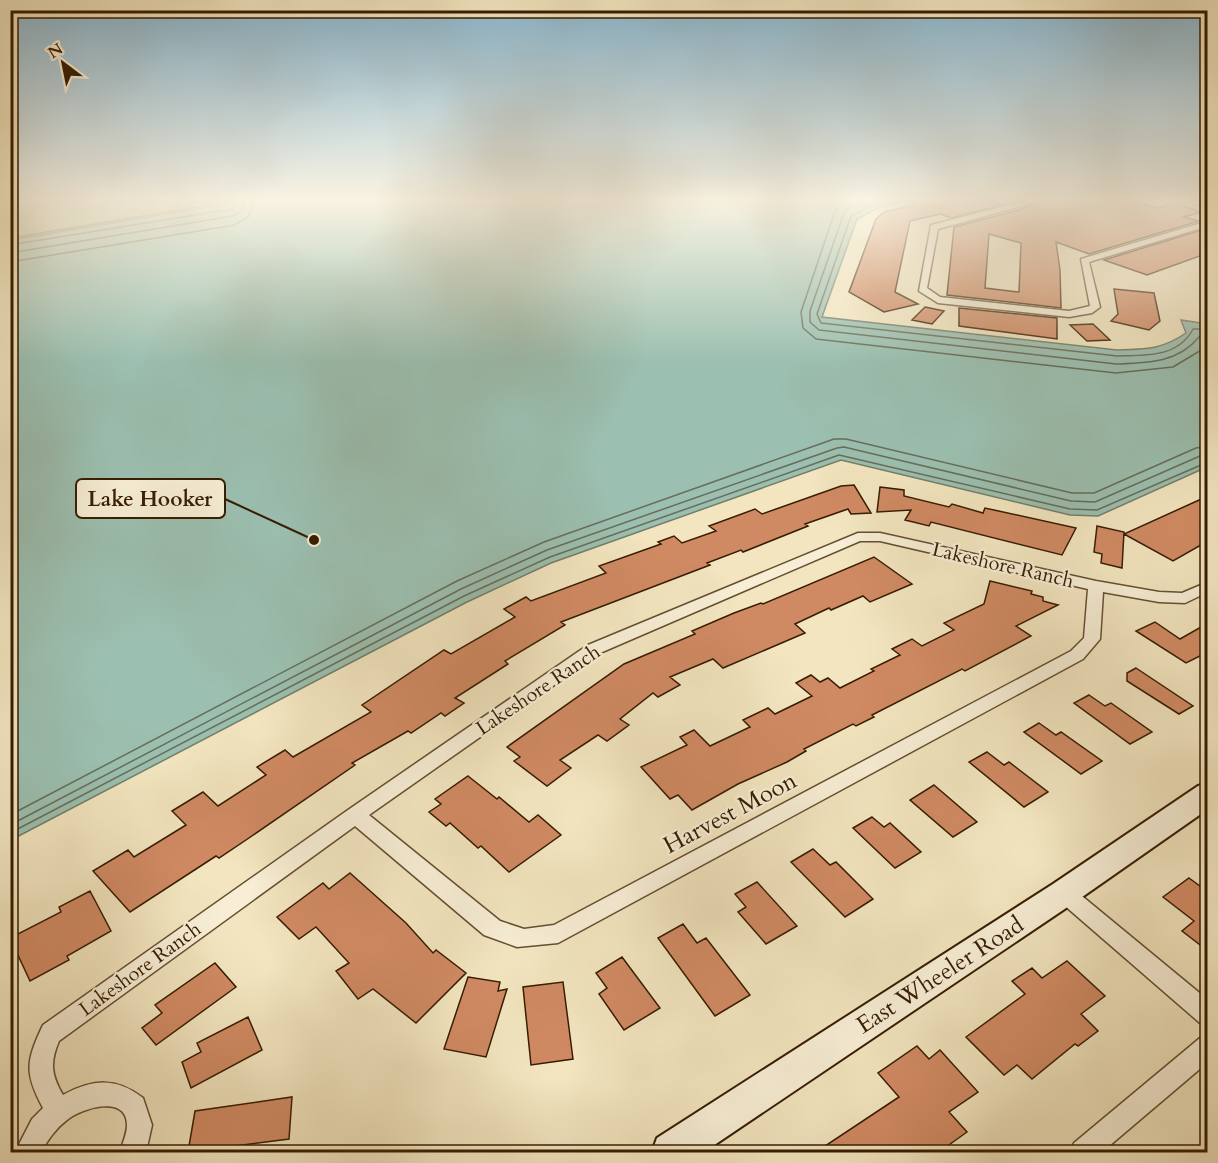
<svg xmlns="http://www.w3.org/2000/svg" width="1218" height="1163" viewBox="0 0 1218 1163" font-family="Cardo,serif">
<rect width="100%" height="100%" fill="#f2e5bf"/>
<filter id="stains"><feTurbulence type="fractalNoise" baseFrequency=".00333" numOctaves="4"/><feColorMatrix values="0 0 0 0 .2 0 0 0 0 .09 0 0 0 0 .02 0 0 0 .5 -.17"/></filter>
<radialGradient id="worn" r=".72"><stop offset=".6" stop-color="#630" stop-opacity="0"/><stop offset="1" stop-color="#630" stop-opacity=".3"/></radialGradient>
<!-- green -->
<path fill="#b6c695" stroke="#76714b" stroke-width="1.5" d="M11,200L191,202L239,200L11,238Z"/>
<!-- water -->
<path fill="#9bbfb0" stroke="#737e6a" stroke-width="1.5" d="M249,200H910L882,206L857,219L822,317L1117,350C1146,349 1161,350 1186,333L1181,320L1207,324V467L1098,516L1070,515L841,460L551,563L467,602L11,840V240Z"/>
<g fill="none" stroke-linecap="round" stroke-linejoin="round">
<!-- shore -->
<path stroke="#686e58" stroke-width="1.5" d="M844,200L835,211L801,312L803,328L816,339L1116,373L1173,367L1208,346
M864,200L849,207L844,213L810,311V322L819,330L1116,364C1147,363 1178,363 1199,337H1208
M882,200L851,216L817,314L821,323L1117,356C1145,355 1178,358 1193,329H1208
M10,245L232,209L236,206L237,200
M10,253L233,216L242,211L245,200
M10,262L235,225L249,216L254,200
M10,815L457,581L544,542L834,439H846L1072,493H1094L1196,448L1208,446
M10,825L461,589L547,550L837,448L844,447L1071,501L1095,502L1200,456L1208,455
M10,833L464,596L550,557L839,455L1070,509L1097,510L1208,462"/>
</g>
<!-- building -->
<path fill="#d08a63" stroke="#361c01" stroke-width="1.5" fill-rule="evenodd" d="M908,200H989L1002,205L951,218L940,214L910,221L895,292L918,304L884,312L849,292L876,219L884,212L916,205Z
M1045,200H1131L1157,208L1175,203L1202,212L1184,217L1199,221L1089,254L1056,242L1060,270L1061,308L947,295L954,227L1019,210ZM989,234L1021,243L1019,292L985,288Z
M1208,228V253L1147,275L1104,260Z
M1114,289L1154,293L1160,321L1149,330L1111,321L1118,314Z
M925,307L944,311L932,324L912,320Z
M959,308L1057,318V339L959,326Z
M1093,324L1110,340L1087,341L1070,325Z
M854,485L871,513L851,514L848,509L805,524L808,526L743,552L741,550L707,563L710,565L561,622L565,625L505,661L508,664L455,698L464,703L445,716L441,713L411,733L408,731L352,763L355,765L246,840L219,858L216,856L130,912L93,871L128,850L134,857L186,825L172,811L203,792L218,806L266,775L257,767L285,750L293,757L371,712L362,705L444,650L451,654L515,617L504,609L526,597L531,601L606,573L599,566L661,544L658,542L674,536L682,543L716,531L709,526L755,509L762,514L841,486Z
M880,487L904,490V496L949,507L952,504L983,513L985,508L1076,528L1062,555L931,522L929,526L905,520L911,510L877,512Z
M1208,496V541L1173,561L1124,534Z
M1097,526L1124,532L1122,568L1101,563L1102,554L1094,552Z
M874,557L912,584L870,602L863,596L831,610L829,608L795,624L805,633L723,668L713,659L670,677L680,685L658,697L653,693L620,719L629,725L607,741L598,735L560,760L571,768L547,786L514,761L520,757L507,747L624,664L695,634L692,631L734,613L761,603L763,604Z
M990,581L1032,591L1031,594L1043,597V601L1058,605L1016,626L1031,636L965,671L962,669L872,715L874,717L856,726L853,724L804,749L806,751L787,762L738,784L692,810L678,795L670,799L641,767L687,745L680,737L694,730L710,746L750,727L743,720L768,708L775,714L812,696L796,683L811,675L820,682L828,678L840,688L874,671L871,669L900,655L892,649L912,639L922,646L954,630L944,623L984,604Z
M1155,622L1180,639L1208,623V652L1186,663L1136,631Z
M1136,668L1193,706L1179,714L1127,681V673Z
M1089,695L1105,706L1111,703L1152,732L1130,744L1074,703Z
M1039,723L1056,735L1061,732L1102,761L1081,774L1024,732Z
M987,752L1004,765L1009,762L1048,792L1024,807L969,762Z
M468,776L497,799L499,797L529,822L538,815L561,835L509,872L481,846L478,848L450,823L446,826L429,812L441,804L435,799Z
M934,785L977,822L953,837L910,800Z
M872,817L884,827L890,823L921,852L895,868L853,828Z
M813,849L830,865L836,862L873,899L845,917L791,862Z
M350,873L406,923L433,953L436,950L466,973L416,1023L373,989L358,999L336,971L349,963L316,927L299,939L277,917L323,883L329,889Z
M1189,878L1208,892V951L1182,931L1194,921L1163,897Z
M757,882L797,926L766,944L738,912L746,907L735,894Z
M90,891L111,931L67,956L69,960L30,981L10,938L61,912L59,907Z
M683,924L697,943L706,938L750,995L715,1016L658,938Z
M622,957L660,1008L624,1030L599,994L607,988L596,973Z
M1067,961L1105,996L1081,1014L1098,1031L1078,1046L1075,1044L1032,1079L1017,1065L1004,1075L966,1037L1025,994L1012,981L1032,968L1042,978Z
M215,963L236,987L156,1045L142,1028L162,1013L155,1005Z
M468,977L500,982L498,991L507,989L486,1057L444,1049Z
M563,982L573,1059L531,1065L523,987Z
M248,1017L262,1050L191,1088L182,1062L201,1052L197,1043Z
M917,1046L929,1059L940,1050L978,1092L949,1112L967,1132L939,1152H816L899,1097L878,1073Z
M292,1097L289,1139L188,1152L195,1111Z"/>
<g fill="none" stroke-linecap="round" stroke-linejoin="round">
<defs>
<path id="street" d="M1029,200H1043L938,229L927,288L940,297L1069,311L1090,306L1081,259L1208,221V226L1089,262L1100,307L1092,313L1069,317L938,303L919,291L931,225Z
M1187,200L1208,202V207L1188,202Z
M858,533H880L1096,581L1159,592L1182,593L1208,582V592L1185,603L1159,602L1103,592L1100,639L1083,659L558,943L517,947L484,935L355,826L59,1041C50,1062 51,1075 63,1095C93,1079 116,1077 143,1098L152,1125L146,1152H120C122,1144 127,1134 127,1125C127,1094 81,1108 67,1120C55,1129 48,1140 41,1152H15L32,1119L43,1108C24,1073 26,1061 43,1025L348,810L588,645ZM860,541H880L1088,589L1084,638L1071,651L554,925L524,929L500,921L369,815L600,653Z
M1064,884L1071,887L1208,1000V1025L1200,1023L1057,899L1054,893L1057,887Z
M1208,1035V1062L1102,1152H1070L1074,1143L1200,1038Z"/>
<path id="secondary" d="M1208,783V809L1075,902L704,1152H652L657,1138L1053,884L1198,786Z"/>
</defs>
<!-- street casing -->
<use href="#street" stroke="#654e30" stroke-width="3"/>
<!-- secondary casing -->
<use href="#secondary" stroke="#361c01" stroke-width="4"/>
<!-- street -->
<use href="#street" fill="#f7eed5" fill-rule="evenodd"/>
<!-- secondary -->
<use href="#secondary" fill="#f7eed5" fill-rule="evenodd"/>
</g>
<!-- sky -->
<linearGradient id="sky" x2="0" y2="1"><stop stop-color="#89b8d2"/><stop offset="0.55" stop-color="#f9f3e2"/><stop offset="1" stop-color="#f9f3e2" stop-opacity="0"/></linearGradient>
<rect width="1218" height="363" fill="url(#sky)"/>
<g text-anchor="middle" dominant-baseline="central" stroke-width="4.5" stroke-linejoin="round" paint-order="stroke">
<!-- street labels -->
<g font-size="20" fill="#361c01" stroke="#f7eed5">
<text transform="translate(1003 565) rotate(13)">Lakeshore Ranch</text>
<text transform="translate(538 690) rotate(-34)">Lakeshore Ranch</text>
<text transform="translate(140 969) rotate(-36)">Lakeshore Ranch</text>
</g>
<!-- near-street labels -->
<g font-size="24" fill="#361c01" stroke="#f7eed5">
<text transform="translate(730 813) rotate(-28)">Harvest Moon</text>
<text transform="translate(940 975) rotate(-33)">East Wheeler Road</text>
</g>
</g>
<!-- callouts -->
<path fill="none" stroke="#361c01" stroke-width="2" d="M314 540L225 499"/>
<circle fill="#361c01" stroke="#f7eed5" stroke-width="2" cx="314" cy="540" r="6"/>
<rect fill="#f7eed5" stroke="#361c01" stroke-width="2" x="76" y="479" width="149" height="39" rx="6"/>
<g font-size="21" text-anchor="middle" font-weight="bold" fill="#361c01">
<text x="150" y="506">Lake Hooker</text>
</g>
<!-- margin -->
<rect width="1218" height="1163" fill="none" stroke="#f2e5bf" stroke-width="36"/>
<rect x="12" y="12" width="1194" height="1139" fill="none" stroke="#361c01" stroke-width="3"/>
<rect x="18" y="18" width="1182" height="1127" fill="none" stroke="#361c01" stroke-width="1.5"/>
<!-- north arrow -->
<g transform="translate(63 63) rotate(328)" stroke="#f7eed5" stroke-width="4.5" paint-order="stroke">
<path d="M0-4.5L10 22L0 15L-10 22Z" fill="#361c01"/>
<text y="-9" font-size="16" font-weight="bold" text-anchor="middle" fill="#361c01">N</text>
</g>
<rect width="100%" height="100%" filter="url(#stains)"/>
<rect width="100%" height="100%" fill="url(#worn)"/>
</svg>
